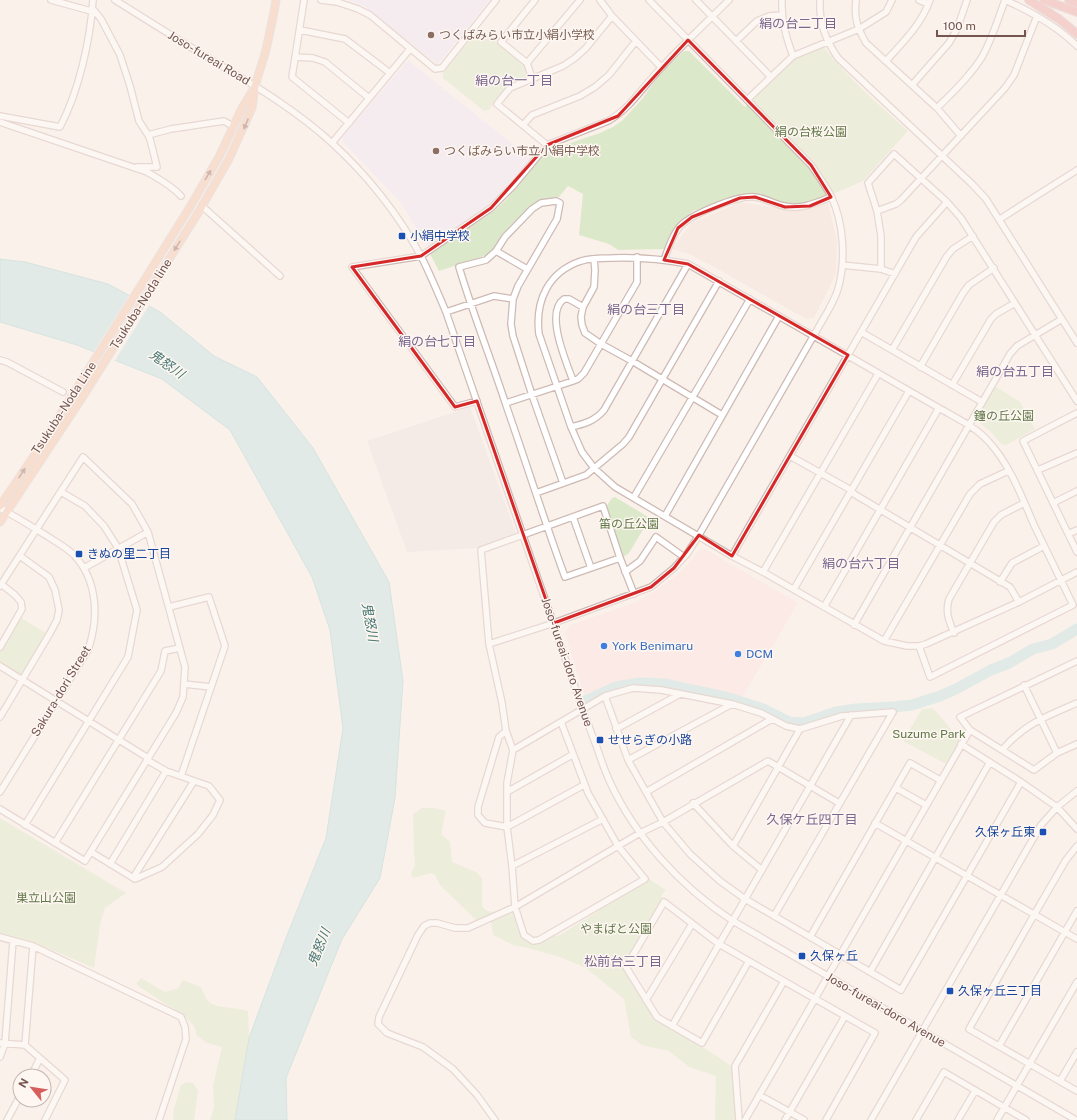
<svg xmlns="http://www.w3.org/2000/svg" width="1077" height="1120" viewBox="0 0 1077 1120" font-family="'Public Sans','Noto Sans JP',sans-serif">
<rect width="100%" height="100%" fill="#fbf1eb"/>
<!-- residential -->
<path fill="#f2e2da" d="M741,202L788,210L810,209L828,203L837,241L836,274L814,318L806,319L718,269L689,254L672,249L691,223Z"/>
<!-- commercial -->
<path fill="#fae2e0" d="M705,549L798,603L741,699L663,680L647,679L622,682L584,694L565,633L570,625L634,603L655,591L677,575L691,561L698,551Z"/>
<!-- industrial -->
<path fill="#ebe3e0" d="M470,407L516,533L477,548L407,552L367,441Z"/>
<!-- education -->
<path fill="#eee7f7" d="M347,0H490L439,63L437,64L364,6Z
M408,60L531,159L500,196L484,210L429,248L400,202L343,142L342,137Z"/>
<!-- green -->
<path fill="#dce8ca" d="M479,29L525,65L528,74L526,77C507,85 501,93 489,110L484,111L443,78V73Z
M824,47C848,79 879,104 908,131L863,181L826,197L805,204H786L755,194L739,196L693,211L675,228L664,249L618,250L609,244L579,235L583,194L568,186L558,198L539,200L510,226L491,252L487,255L439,271L430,254L494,211L506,200L547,151L600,133L613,127L623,120L643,98L658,76L684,51H689L745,107L794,58Z
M995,386L1020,402L1035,429L1006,445L1001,444L993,434L980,423L978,416Z
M615,497L650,518L629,553L623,557L606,507L612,498Z
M21,618L48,634L22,676L0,663V652Z
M933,708L960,740L946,764L903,741L922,709Z
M422,808H435L446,811L441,834L450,842L452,862L476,872L482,878V906L487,911L513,914L519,933L527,941L560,935L649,879L666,890L661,896L663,899L626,961L625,972L655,1019L717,1056L732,1067L736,1120H715L716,1076L689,1067L669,1051L642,1045L631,1037L624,999L586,968L560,957L528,948L513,945L493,935L491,922L477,921L440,885L435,875L432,873L413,878L411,874L415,865L414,852L413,814Z
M0,818L126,893L105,908L100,924L94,968C63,955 33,940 0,934Z
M141,978L165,992L178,988L183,980L201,987C203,991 205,998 208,1001C216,1009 237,1007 248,1011L249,1038L235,1120H210L214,1108L213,1086L222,1047L207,1043L196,1035C196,1033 196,1030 195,1028C190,1017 148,994 136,984Z
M186,1082L193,1083L198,1091L194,1120H173L174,1109L181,1085Z"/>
<!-- water -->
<path fill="#c1e3e0" stroke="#a8d4d1" d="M0,259L25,262L108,284L160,312L214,356L257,377L313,448L389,582L403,681L395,798L380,878L342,939L286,1078L287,1120H235L249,1038L286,938L326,838L343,728L330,630L312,577L230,430L162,379L77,345L0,322Z"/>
<!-- pier -->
<path fill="#fbf1eb" d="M130,294L150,304L114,362L93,353Z"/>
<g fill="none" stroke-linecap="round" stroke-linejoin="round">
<!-- river -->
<path stroke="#c1e3e0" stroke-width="11" d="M587,700L616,687L640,683L664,684L729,698L763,709L789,722L804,723L836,712L856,709L894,707L912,705L940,696L956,689L991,670L1009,663L1033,649L1052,644L1077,629"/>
<defs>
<path id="minor" d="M51,0L91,11
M115,0C150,22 185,44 220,65C259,88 298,112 332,143C367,175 398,214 421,256C430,274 438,293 446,312C477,402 508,492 539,582C558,636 575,691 596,745C600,756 604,769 609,780C635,837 681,887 733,921L1076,1120
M304,0L292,77L349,123
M321,0L337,2L358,9L370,15L435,69L442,68L496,0
M600,0L612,16L661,67
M696,0L771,77
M782,0C781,20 786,37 793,56
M820,0C819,23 825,39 838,58L972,184L986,199L1077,343
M856,0C854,19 857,27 866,43L937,108L961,136
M919,0L928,4
M1005,0C1032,12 1057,26 1077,46
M92,8L101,19L120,55L130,86L139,121L148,135L171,129L224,121L234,127
M300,30L345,39L390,73
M736,41L757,21L769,16L782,15
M295,57L313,58L325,62L369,98
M886,61C903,42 921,25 930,0
M527,63L580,0
M532,78L527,63L501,42L535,0
M912,85L949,43L957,29L967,0
M747,100L793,56L859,29L886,12L892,0
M937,108C953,92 970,76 982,57C992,39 998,19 1005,0
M0,116L60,127C79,91 90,41 93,0
M0,122L147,172C159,179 171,185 181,196
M523,125L532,115L580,96L595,87L609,75L636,41
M332,143L410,49
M547,145L497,104L510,88L563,66L575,58L586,48L612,16
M137,167H157L150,139L148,135
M202,206L280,276
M877,211L868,183L894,154L947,202L961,218L1077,401
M1000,219L1077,170
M496,251L527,269
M594,259L595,270L594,287L583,307L581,317L582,325L585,333L601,344L632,361L722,415
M664,260C668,250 671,238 678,229C687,215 739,195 755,197C765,198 774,204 784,206C801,210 816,203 831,197
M842,265L881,269L895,274
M881,269V236L877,211L896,204L901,200L1005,88L1014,75L1037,16
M446,312L494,296L513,299
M861,332L982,402
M892,350L947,256L953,249L973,236
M0,360L7,362L63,392
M920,367L963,293L969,285L994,268
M573,381C567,363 544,313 564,299H569L583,307
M952,385L991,319L996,314L1015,303
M477,401L455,407L352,267L421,256L491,208L513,186L547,145L608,121C631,108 644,85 662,67C683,44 707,22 729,0
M506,403L573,381L578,379L584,373L637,282V257
M1077,413L1023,441L1077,552
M571,427C584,424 595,421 604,410L688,264
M790,456L851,490L854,494L1010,587L1019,602
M1038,470L1077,453
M563,483L532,395L513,336L511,324L513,299L518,286L557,219L560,203L556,201L541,203L532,209L505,237L496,251L486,260L459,267C473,314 491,359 506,405C526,462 544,520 565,577L620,558
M536,493L586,475L623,444L629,437L719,281
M634,497L750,299
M1053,503L1077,491
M0,508C16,517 31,526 47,536C56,542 66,547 74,555C98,581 99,618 88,650L0,792
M665,516L779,316
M573,517L591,568
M1068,534L1077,530
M732,556L916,237L947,202
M84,568L148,532
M625,572L640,561L656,537L684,557
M763,572L878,374
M1000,582L1012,563L1044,546
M0,586L83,457L132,504L148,532L185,667L183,697L176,713L85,861L0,809
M794,589L909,391
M169,607L209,597L225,646L181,776
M824,607L939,408
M854,625L1010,354L1017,346L1062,319
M954,633C949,621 945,612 949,599L994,522L1001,515L1024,503
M884,641L970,494L980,484L1008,471
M489,644L554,623L651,587L674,568L687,554L699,535L829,309C832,303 836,296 838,289C846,261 844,223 831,196C825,185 818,175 811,165L649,0
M919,646L930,677L1073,605C1060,578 1047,552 1034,525C1022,497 1010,465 989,442C976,427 956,418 939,408L688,264C662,259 638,257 612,258C601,258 591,258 581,261C548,272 535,301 539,334L571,427L582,452L594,468L615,487L732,556L763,572L884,641L907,646H919L926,644L1019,602L1077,572
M0,647L22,609L21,602L15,595L1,584
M1077,661L960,717L970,730L1034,770L1057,753L1077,744
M0,666L148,758
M184,684L211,687
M1024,685L1057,753
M605,696L628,760L646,792L663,822L690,854L720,881L745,899L901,990L1021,782
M0,717L49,635L57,620L59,610L55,590L49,577L20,556
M561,722L588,793L618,846L645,879L539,940L533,941L524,935L515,907L512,866L507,827V783L513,750L506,731L502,703L489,644L481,550L603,506L620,558L634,594
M616,729L680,694
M506,731L499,737L478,807V815L485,823L507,827L584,785
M961,744L1021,782L1057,807L1077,829
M513,750L605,696L633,688L661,690L732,704L761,713L786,726L800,729L842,716L893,712
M1002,750C1024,724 1047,716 1077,703
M628,760L732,704
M896,788L926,805
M507,792L572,755
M646,792L772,719
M693,803L733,846L762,870
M875,823L1077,939
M25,825L128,657L137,610L118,548L104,526L85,506L61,492
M55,843L161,671L165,651L180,648
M733,846L800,729
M1077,846L1066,860L1034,915L969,1029L1077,1091
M91,852L135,879L162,867L198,834L213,815L220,800L209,786L166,771L147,760
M110,864L166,771
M512,866L603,819
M133,878L194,781
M774,916L893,712
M0,937L33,946L181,1017L185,1027L186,1039L159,1120
M810,937L910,763L940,780
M33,946L25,1045L65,1080L45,1120
M749,961L702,1043L657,1017L626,967L664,902L719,944L875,1033L826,1120
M870,972L990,762
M646,1000L692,924
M672,1026L851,715
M0,1043L25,1045
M999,1046L1077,911
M0,1057L5,1043L13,941
M31,1076L40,1058
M1060,1081L1077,1052
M759,1095L804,1120
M7,1120L20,1096
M495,1120L477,1095L453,1069L423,1047L387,1033L378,1024L379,1017L418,935L424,926L430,923H437L455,928H468L515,907L640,833L663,822L768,761L839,803
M739,1120L735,1066L784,981
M745,1120L970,730
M785,1120L845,1016
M871,1120L1041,825L1057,807L1077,791
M916,1120L944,1072L1026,1120
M958,1120L975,1091
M997,1120L1077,982"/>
<path id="major" d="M0,506L44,441L190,207L219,157L242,108L253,90
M0,522L80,401L198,213L229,159L252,108L255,86L266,50L274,12L276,0"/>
<path id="highway" d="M1029,0L1059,19L1077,34
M1044,0L1077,12
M1069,0L1077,3"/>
</defs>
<!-- minor casing -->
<use href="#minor" stroke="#cebab4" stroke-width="8"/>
<!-- major casing -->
<use href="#major" stroke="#d8cfce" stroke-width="9"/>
<!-- highway casing -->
<use href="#highway" stroke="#d8cfce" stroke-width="10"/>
<!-- minor -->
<use href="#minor" stroke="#fff" stroke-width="5.5"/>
<!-- major -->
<use href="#major" stroke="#f2c8ab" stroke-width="7"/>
<!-- highway -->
<use href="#highway" stroke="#eeaca9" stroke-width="8"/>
</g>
<!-- one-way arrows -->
<defs><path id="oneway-solid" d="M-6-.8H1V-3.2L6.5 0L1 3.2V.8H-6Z"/></defs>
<g fill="#947267">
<use href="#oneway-solid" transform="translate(246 124) rotate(113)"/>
<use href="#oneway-solid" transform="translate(208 175) rotate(-59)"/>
<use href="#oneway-solid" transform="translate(177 246) rotate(122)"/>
<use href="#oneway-solid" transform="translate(22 473) rotate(-57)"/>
</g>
<!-- marked area -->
<path d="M0 0H1077V1120H0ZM688,40L811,165L831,197L810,206L785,207L755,197L740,198L692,217L678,228L664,260L688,264L848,355L732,556L699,535L674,568L651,587L554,623L477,401L455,407L352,267L421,256L491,208L547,145L618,116Z" fill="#fbf1eb" fill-opacity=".55" fill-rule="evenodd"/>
<path fill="none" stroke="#d62828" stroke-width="3" stroke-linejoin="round" d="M688,40L811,165L831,197L810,206L785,207L755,197L740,198L692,217L678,228L664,260L688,264L848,355L732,556L699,535L674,568L651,587L554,623L477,401L455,407L352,267L421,256L491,208L547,145L618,116Z"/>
<!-- markers -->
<g fill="#8d6e63" stroke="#fdf6f1" stroke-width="1.5">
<circle cx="431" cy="35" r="4"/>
<circle cx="436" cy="151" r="4"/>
</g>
<g fill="#1a4fb4" stroke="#fdf6f1" stroke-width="1.5">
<rect x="398" y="232" width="8" height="8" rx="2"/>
<rect x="75" y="550" width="8" height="8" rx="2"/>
<rect x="596" y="736" width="8" height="8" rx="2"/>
<rect x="1039" y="828" width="8" height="8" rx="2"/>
<rect x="798" y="952" width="8" height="8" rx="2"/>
<rect x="946" y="987" width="8" height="8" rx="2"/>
</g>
<g fill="#3f7fe0" stroke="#fdf6f1" stroke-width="1.5">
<circle cx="604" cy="646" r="4"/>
<circle cx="738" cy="654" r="4"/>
</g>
<g text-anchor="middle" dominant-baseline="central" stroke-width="3" stroke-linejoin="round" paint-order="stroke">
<!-- education labels -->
<g font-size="12" fill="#785e54" stroke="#fdf6f1" text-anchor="start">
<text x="439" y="35">つくばみらい市立小絹小学校</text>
<text x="444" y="151">つくばみらい市立小絹中学校</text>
</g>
<!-- street labels -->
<g font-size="12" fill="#745550" stroke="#fdf6f1">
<text transform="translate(209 58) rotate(31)">Joso-fureai Road</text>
<text transform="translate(141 304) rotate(-58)">Tsukuba-Noda line</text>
<text transform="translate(64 408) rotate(-57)">Tsukuba-Noda Line</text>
<text transform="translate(567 662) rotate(71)">Joso-fureai-doro Avenue</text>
<text transform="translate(61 691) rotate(-59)">Sakura-dori Street</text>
<text transform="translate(886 1010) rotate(30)">Joso-fureai-doro Avenue</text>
</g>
<!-- park labels -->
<g font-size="12" fill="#617849" stroke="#fdf6f1">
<text x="811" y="132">絹の台桜公園</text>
<text x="1004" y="416">鐘の丘公園</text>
<text x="629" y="524">笛の丘公園</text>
<text x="929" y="734">Suzume Park</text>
<text x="46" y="898">巣立山公園</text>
<text x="616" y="929">やまばと公園</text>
</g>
<!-- transit labels -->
<g font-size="12" fill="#164399" stroke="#fdf6f1" text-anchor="start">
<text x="410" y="236">小絹中学校</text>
<text x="87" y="554">きぬの里二丁目</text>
<text x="608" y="740">せせらぎの小路</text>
<text x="1035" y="832" text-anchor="end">久保ヶ丘東</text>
<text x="810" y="956">久保ヶ丘</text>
<text x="958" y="991">久保ヶ丘三丁目</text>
</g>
<!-- shop labels -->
<g font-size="12" fill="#366cbe" stroke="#fdf6f1" text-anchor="start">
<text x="612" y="646">York Benimaru</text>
<text x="746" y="654">DCM</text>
</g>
<!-- neighbourhood labels -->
<g font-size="13" fill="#7a688f" stroke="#fdf6f1">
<text x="798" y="23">絹の台二丁目</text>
<text x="514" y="80">絹の台一丁目</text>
<text x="646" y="309">絹の台三丁目</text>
<text x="437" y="341">絹の台七丁目</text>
<text x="1015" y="371">絹の台五丁目</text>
<text x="861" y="563">絹の台六丁目</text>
<text x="812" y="819">久保ケ丘四丁目</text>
<text x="623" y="961">松前台三丁目</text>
</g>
<!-- water labels -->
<g font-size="13" font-style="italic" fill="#457774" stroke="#fdf6f1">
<text transform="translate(167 364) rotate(35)">鬼怒川</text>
<text transform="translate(370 622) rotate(80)">鬼怒川</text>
<text transform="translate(319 947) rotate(-68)">鬼怒川</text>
</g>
</g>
<!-- north arrow -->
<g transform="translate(32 1088) rotate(300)"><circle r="19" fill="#fdf6f1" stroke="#c6b6b1"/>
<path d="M0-3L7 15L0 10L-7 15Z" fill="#d75e5d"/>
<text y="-6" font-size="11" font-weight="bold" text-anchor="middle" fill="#745550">N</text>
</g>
<!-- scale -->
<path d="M937 30v6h88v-6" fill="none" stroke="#745550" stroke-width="2"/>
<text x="943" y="30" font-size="12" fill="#745550" stroke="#fdf6f1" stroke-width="3" paint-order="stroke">100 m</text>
</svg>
